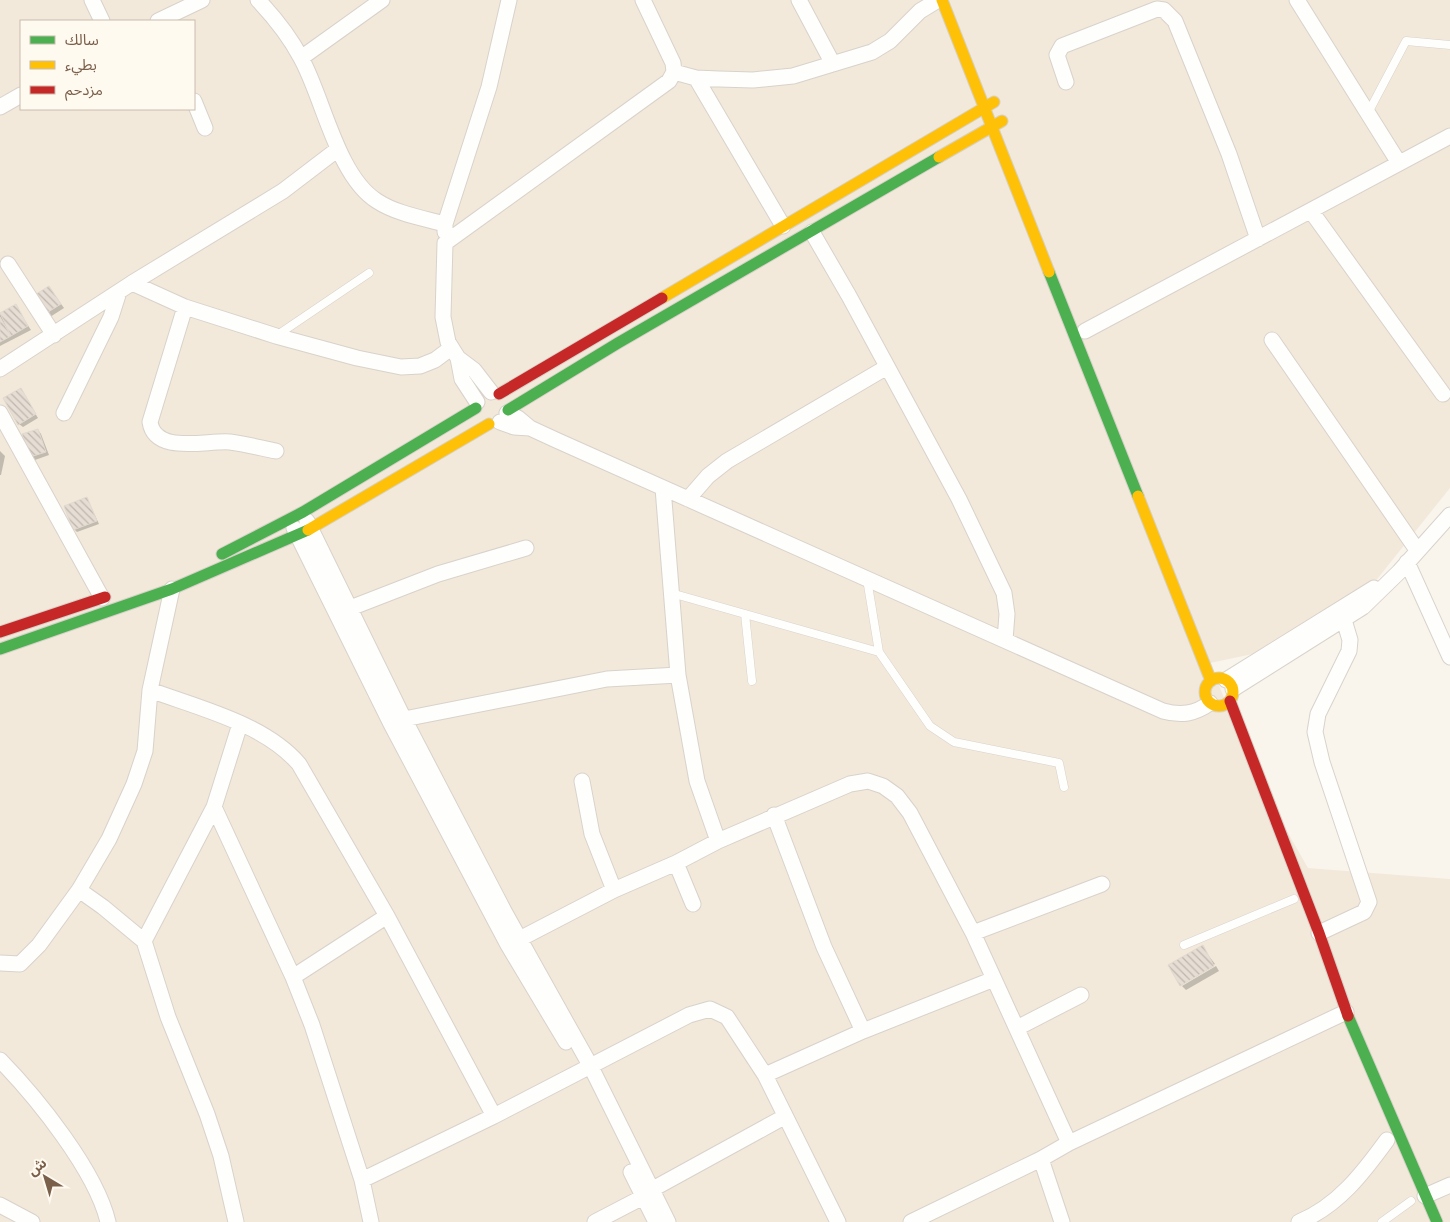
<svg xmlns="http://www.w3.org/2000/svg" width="1450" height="1222" viewBox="0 0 1450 1222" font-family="'Fira Sans','Noto Sans Arabic',sans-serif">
<defs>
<pattern id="building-back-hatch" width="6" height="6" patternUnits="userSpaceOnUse" patternTransform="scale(1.25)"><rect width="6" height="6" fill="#e6ded4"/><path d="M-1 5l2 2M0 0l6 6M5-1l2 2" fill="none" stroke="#bfb7ae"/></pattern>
</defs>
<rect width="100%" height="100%" fill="#f9f5ed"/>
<!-- residential -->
<path fill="#f2e9da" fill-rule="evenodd" d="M0,0H1450V488L1358,603L1272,650L1210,663L1255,775L1308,868L1450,879V1222H0ZM21,21H194V109H21Z"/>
<!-- shadow -->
<path fill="#0003" d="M49,287L64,308L50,317L46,314Z
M15,306L31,330L0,346V314Z
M21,390L38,418L23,427L19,424Z
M38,430L41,434L49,455L35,460L31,457Z
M0,451L5,456L1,475H0Z
M87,498L99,524L77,532L74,529Z
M1202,947L1215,964L1180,984Z
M1216,966L1219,971L1186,990L1182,986Z"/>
<!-- building -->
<path fill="url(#building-back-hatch)" stroke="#e2d9cf" d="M49,286L61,304L45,314L33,296Z
M16,304L28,326L11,336L0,313Z
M0,317L11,336L0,342Z
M21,388L36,414L18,425L3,398Z
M38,429L46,452L30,457L22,434Z
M87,497L97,521L73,530L64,506Z
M1203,945L1214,966L1180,986L1168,965Z"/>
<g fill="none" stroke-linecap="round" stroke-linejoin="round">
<defs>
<path id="lane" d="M1368,113L1406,41L1450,45
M276,336L369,273
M867,579L879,652L930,726L954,742L1059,763L1064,787
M671,593L879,652
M745,614L752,681
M1184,945L1294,899
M1382,1222L1411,1201"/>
<path id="street" d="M92,0L102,21
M258,0C274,17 290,37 301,58C323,97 337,176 377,201C397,214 423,218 445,224
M799,0L833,64
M1297,0L1399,163
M158,21L202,0
M301,58L382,0
M674,72L696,78L719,79L753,80L793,76L872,52L890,41L920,11L938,0
M696,78L783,226
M1066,82L1057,55L1062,46L1157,9L1164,10L1175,21L1229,154L1258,239
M194,101L205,128
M0,107L21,95
M1311,211L1443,394
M445,232V224L489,87L509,0
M812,232L849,296L959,499L1004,593L1007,614L1005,640
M8,264L54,335
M132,283L185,307L276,336L357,358L401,367L420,366L435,360L451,348
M185,307L150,422C155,455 206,440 230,442C245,444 261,448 276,451
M1085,331L1450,136
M1272,340L1417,550
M458,358L474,370L491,392
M0,369L132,283L283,191L338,149
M477,402L462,379L458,358L448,342L443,317L445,243L669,81L674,72L673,63L643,0
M0,413L102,598
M64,413L111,317L119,292
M507,413L518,418L530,428L556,440L1163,711C1181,716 1195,714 1210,703
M500,422L514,427L530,428
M663,488L678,675L697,781L718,841
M688,499L708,476L727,461L887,367
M307,521L403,717L505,913L590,1065L668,1222
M294,528L390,722L508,945L566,1042
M1407,562L1450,657
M340,612L438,574L526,548
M1226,680L1374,588
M1233,689L1363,607L1399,572L1450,515
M150,690C199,708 265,724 299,764L387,916L494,1116
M394,721L607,679L678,675
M582,781L592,834L614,890
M214,807L293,977L312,1025L362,1180L371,1222
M774,815L824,947L863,1031
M676,863L693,904
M79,890L103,907L144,941L168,1017L207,1114L221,1156L236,1222
M973,933L1102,884
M1319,933L1364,912L1369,902L1322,762L1315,732L1318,714L1349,651L1350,640L1344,620
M144,941L214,807L240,724
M508,945L614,890L676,863L718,841L850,784L868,781L883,786L897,796L910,813L973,933L1069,1143
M0,963L20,964L39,945L79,890L109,839L134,784L145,751L150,690L172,589
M293,977L387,916
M1017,1028L1081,995
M0,1060C37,1098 96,1171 108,1222
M765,1075L863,1031L994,979
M1041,1159L1062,1222
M631,1172L656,1222
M362,1180L494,1116L689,1015L710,1009L727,1017L765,1075L838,1222
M1425,1196L1450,1185
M0,1205L32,1222
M595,1222L643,1197L651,1190L784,1117
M911,1222L1041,1159L1069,1143L1346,1012
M1299,1222C1338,1206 1363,1173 1387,1140"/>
<path id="fast" d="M1049,272L1138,496
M508,410L618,343L939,157
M222,554L303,512L476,408
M0,649L172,589L308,530
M1348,1016L1437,1222"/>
<path id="slow" d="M942,0L1049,272
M939,157L1002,121
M662,298L994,102
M1138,496L1211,681
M308,530L489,424
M1205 692a14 14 0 1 1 28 0a14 14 0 1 1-28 0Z"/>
<path id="jam" d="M499,394L662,298
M0,632L105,597
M1230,701L1319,933L1348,1016"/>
</defs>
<!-- lane casing -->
<use href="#lane" stroke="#d8d2cb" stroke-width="9"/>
<!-- street casing -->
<use href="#street" stroke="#d8d2cb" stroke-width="17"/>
<!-- fast casing -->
<use href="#fast" stroke="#d7d1c8" stroke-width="13"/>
<!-- slow casing -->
<use href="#slow" stroke="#d7d1c8" stroke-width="13"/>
<!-- jam casing -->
<use href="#jam" stroke="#d7d1c8" stroke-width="13"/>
<!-- lane -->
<use href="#lane" stroke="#fefefc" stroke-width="8"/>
<!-- street -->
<use href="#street" stroke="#fefefc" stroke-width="15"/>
<!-- fast -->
<use href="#fast" stroke="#4caf50" stroke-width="11"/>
<!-- slow -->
<use href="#slow" stroke="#ffc107" stroke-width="11"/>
<!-- jam -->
<use href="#jam" stroke="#c62828" stroke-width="11"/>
</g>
<!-- legend -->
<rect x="20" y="20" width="175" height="90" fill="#fffaf0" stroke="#cabcae"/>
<rect x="30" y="36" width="25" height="8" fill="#4caf50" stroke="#cabcae"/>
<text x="65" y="45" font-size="15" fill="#7a5f4a">سالك</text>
<rect x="30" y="61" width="25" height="8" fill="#ffc107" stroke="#cabcae"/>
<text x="65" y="70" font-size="15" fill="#7a5f4a">بطيء</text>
<rect x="30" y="86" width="25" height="8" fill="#c62828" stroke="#cabcae"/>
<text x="65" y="95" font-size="15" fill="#7a5f4a">مزدحم</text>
<!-- north arrow -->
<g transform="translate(45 1177) rotate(322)" stroke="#fffaf0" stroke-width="4" paint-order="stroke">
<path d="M0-4L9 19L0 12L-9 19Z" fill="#7a5f4a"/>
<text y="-8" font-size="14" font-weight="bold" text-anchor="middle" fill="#7a5f4a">ش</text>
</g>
</svg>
